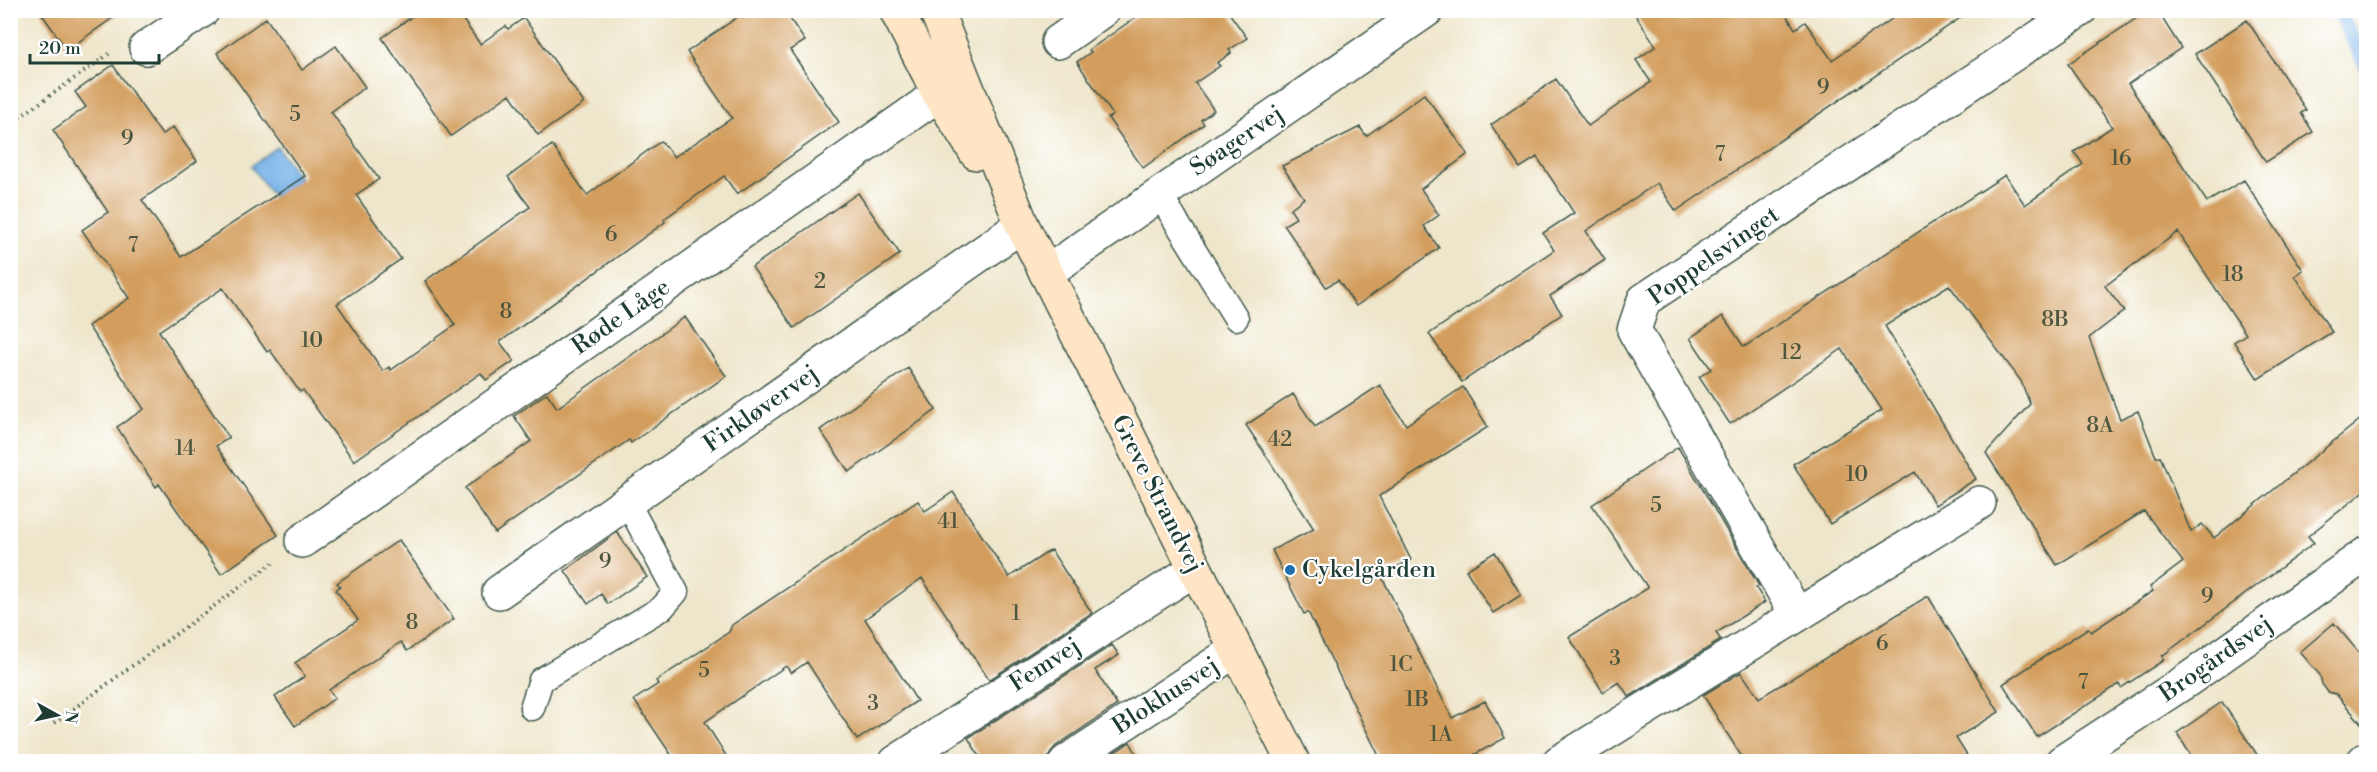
<svg xmlns="http://www.w3.org/2000/svg" width="2377" height="772" viewBox="0 0 2377 772" font-family="'Libre Bodoni',serif">
<rect width="100%" height="100%" fill="#fff"/>
<filter id="ink" filterUnits="userSpaceOnUse"><feTurbulence type="fractalNoise" baseFrequency=".0167" numOctaves="2"/><feDisplacementMap in="SourceGraphic" scale="12" xChannelSelector="R" yChannelSelector="G"/><feConvolveMatrix kernelMatrix="1 2 1 2 8 2 1 2 1" color-interpolation-filters="sRGB"/></filter>
<filter id="wash" filterUnits="userSpaceOnUse"><feTurbulence type="fractalNoise" baseFrequency=".008" numOctaves="4" result="noise"/><feDisplacementMap in="SourceGraphic" scale="24" xChannelSelector="R" yChannelSelector="G"/><feGaussianBlur stdDeviation="1.35" result="paint"/><feColorMatrix in="noise" values="0 0 0 0 0 0 0 0 0 0 0 0 0 0 0 0 0 1.4 0 .05"/><feComposite in="paint" operator="in"/></filter>
<g filter="url(#wash)">
<rect width="100%" height="100%" fill="#eee6ca"/>
<!-- water -->
<path fill="#77b2e8" stroke="#4b788e" stroke-width="1.5" d="M277,147L300,179L291,186L288,218L251,166Z"/>
<g fill="none" stroke-linecap="round" stroke-linejoin="round">
<!-- stream -->
<path stroke="#77b2e8" stroke-width="14" d="M2338,10L2366,66"/>
</g>
<g id="blocks">
<!-- building -->
<path fill="#d39e5d" d="M39,10H124L67,50Z
M421,10H456L480,44L506,26L508,29L524,18L584,103L538,135L510,94L451,136L382,38Z
M748,10H784L805,41L790,50L839,122L737,194L724,176L664,219L665,222L500,342L514,361L486,380L481,373L354,461L303,390L300,392L270,350L267,352L223,288L159,331L229,438L216,446L278,535L221,574L159,484L156,487L117,427L144,409L88,326L129,298L82,230L108,212L53,130L86,107L75,92L113,65L162,135L173,127L197,161L142,200L181,257L305,176L217,53L266,18L302,70L336,46L365,87L331,112L379,179L356,195L401,259L337,304L383,371L389,367L391,370L455,325L425,281L530,207L508,177L552,145L587,195L661,141L674,157L732,118L687,52Z
M1146,10H1227L1247,38L1229,50L1231,53L1217,63L1220,66L1195,83L1214,110L1201,120L1204,124L1143,168L1108,118L1113,115L1077,62L1091,52L1089,50Z
M1632,10H1783L1795,29L1805,22L1832,60L1905,10H1972L1676,211L1657,183L1586,231L1605,260L1550,296L1562,314L1462,382L1429,334L1554,250L1543,233L1574,213L1537,157L1520,168L1491,125L1556,79L1588,126L1651,82L1636,60L1656,46Z
M2149,10H2157L2181,48L2128,84L2129,85L2207,202L2244,180L2303,270L2295,276L2332,332L2258,379L2234,342L2246,334L2178,232L2105,286L2124,311L2089,338L2120,419L2138,411L2156,457L2160,456L2191,532L2202,524L2214,538L2367,414V489L2308,536L2314,543L2162,656L2164,660L2121,688L2119,684L2037,737L2003,684L2088,628L2091,632L2153,591L2150,587L2183,562L2144,511L2057,565L1986,453L2030,404L2021,381L1949,285L1885,326L1976,479L1935,505L1915,472L1830,524L1793,464L1882,410L1842,349L1730,424L1699,377L1711,369L1690,338L1723,316L1744,347L2005,175L2025,205L2083,164L2074,152L2112,127L2068,64Z
M2247,20L2306,110L2301,113L2313,132L2266,162L2195,54Z
M1424,94L1468,154L1421,189L1439,215L1424,226L1439,248L1356,306L1338,280L1326,287L1284,225L1296,218L1290,209L1304,198L1282,166L1360,127L1366,136Z
M858,193L900,254L794,328L752,267Z
M685,317L726,376L631,443L629,440L495,533L465,488L531,441L514,416L547,393L557,408Z
M908,368L936,410L849,472L820,430Z
M1380,385L1406,425L1463,387L1488,427L1379,496L1411,560L1381,575L1452,718L1485,701L1505,738L1461,762H1382L1308,612L1304,614L1272,550L1314,529L1246,425L1293,394L1315,427Z
M1678,447L1759,586L1756,588L1765,602L1716,633L1721,640L1629,697L1619,682L1603,692L1569,637L1648,588L1592,505Z
M953,492L1009,577L1051,550L1092,613L989,680L922,578L865,619L917,701L857,740L807,662L791,673L786,666L705,722L730,762H676L634,700L658,684L656,681L729,632L732,625L918,501L925,511Z
M617,532L647,577L608,604L601,594L588,604L565,571Z
M399,540L454,619L407,651L401,642L329,690L335,698L295,726L275,697L305,676L295,663L358,620L336,590L340,586L337,583Z
M1495,552L1521,595L1493,613L1466,570Z
M1928,596L1999,712L1956,738L1971,762H1745L1703,695L1741,672L1759,698Z
M2334,623L2367,662V730L2336,694L2328,692L2322,684L2320,675L2300,652Z
M1112,645L1119,655L1095,670L1117,705L1056,746L1050,753L1048,762H983L968,738Z
M2222,702L2262,762H2195L2177,733Z
M1130,742L1141,762H1101Z"/>
</g>
</g>
<g filter="url(#ink)">
<use href="#blocks" fill-opacity="0" stroke="#3e564a" stroke-width="1.5"/>
<g fill="none" stroke-linecap="round" stroke-linejoin="round">
<defs>
<path id="service" d="M1159,194L1236,318
M532,708L541,680L662,608L676,592L627,502"/>
<path id="minor" d="M1058,42L1103,10
M146,48L203,10
M1046,273L1427,10
M302,541L939,94
M499,592L1022,225
M1797,615L1634,330L1644,300L2080,10
M896,762L1195,569
M1066,762L1236,650
M1559,762L1979,503
M2062,762L2186,681L2366,554
M2363,762L2366,759"/>
<path id="secondary" d="M896,10L939,94L976,153
M936,10L1022,225L1293,762"/>
</defs>
<!-- service casing -->
<use href="#service" stroke="#3e564a" stroke-width="27"/>
<!-- minor casing -->
<use href="#minor" stroke="#3e564a" stroke-width="36"/>
<!-- secondary casing -->
<use href="#secondary" stroke="#3e564a" stroke-width="36"/>
<!-- path -->
<path stroke="#3e564a" stroke-width="4" stroke-dasharray="1.5 4.5" stroke-linecap="butt" d="M10,124L109,54
M54,723L273,563"/>
<!-- service -->
<use href="#service" stroke="#fff" stroke-width="24"/>
<!-- minor -->
<use href="#minor" stroke="#fff" stroke-width="33"/>
<!-- secondary -->
<use href="#secondary" stroke="#fde5c5" stroke-width="33"/>
</g>
</g>
<!-- markers -->
<circle fill="#1f6fb2" stroke="#fff" stroke-width="2" cx="1290" cy="570" r="6"/>
<g text-anchor="middle" dominant-baseline="central" stroke-width="4.5" stroke-linejoin="round" paint-order="stroke">
<!-- number labels -->
<g font-size="21" fill="#4c553e">
<text x="1823" y="88">9</text>
<text x="295" y="115">5</text>
<text x="127" y="139">9</text>
<text x="1720" y="155">7</text>
<text x="2121" y="159">16</text>
<text x="611" y="235">6</text>
<text x="133" y="246">7</text>
<text x="2233" y="275">18</text>
<text x="820" y="282">2</text>
<text x="506" y="312">8</text>
<text x="2055" y="320">8B</text>
<text x="312" y="341">10</text>
<text x="1791" y="353">12</text>
<text x="2100" y="426">8A</text>
<text x="1280" y="440">42</text>
<text x="185" y="449">14</text>
<text x="1857" y="475">10</text>
<text x="1656" y="506">5</text>
<text x="948" y="522">41</text>
<text x="605" y="562">9</text>
<text x="2207" y="597">9</text>
<text x="1016" y="614">1</text>
<text x="412" y="623">8</text>
<text x="1882" y="644">6</text>
<text x="1615" y="659">3</text>
<text x="1401" y="665">1C</text>
<text x="704" y="671">5</text>
<text x="2083" y="683">7</text>
<text x="1417" y="700">1B</text>
<text x="873" y="704">3</text>
<text x="1441" y="735">1A</text>
</g>
<!-- street labels -->
<g font-size="24" fill="#1f3d34" stroke="#fff">
<text transform="translate(1237 141) rotate(-34)">Søagervej</text>
<text transform="translate(1714 256) rotate(-35)">Poppelsvinget</text>
<text transform="translate(621 317) rotate(-35)">Røde Låge</text>
<text transform="translate(761 409) rotate(-35)">Firkløvervej</text>
<text transform="translate(1157 494) rotate(63)">Greve Strandvej</text>
<text transform="translate(2216 659) rotate(-35)">Brogårdsvej</text>
<text transform="translate(1045 665) rotate(-33)">Femvej</text>
<text transform="translate(1166 696) rotate(-33)">Blokhusvej</text>
</g>
<!-- poi labels -->
<g font-size="24" fill="#1f3d34" stroke="#fff" text-anchor="start">
<text x="1302" y="570">Cykelgården</text>
</g>
</g>
<!-- margin -->
<rect width="2377" height="772" fill="none" stroke="#fff" stroke-width="36"/>
<!-- north arrow -->
<g transform="translate(57 715) rotate(98)" stroke="#ffffff" stroke-width="4.5" paint-order="stroke">
<path d="M0-4.5L10 22L0 15L-10 22Z" fill="#1f3d34"/>
<text y="-9" font-size="16" font-weight="bold" text-anchor="middle" fill="#1f3d34">N</text>
</g>
<!-- scale -->
<path d="M30 54v9h129v-9" fill="none" stroke="#1f3d34" stroke-width="3"/>
<text x="39" y="54" font-size="18" fill="#1f3d34" stroke="#ffffff" stroke-width="4.5" paint-order="stroke">20 m</text>
</svg>
